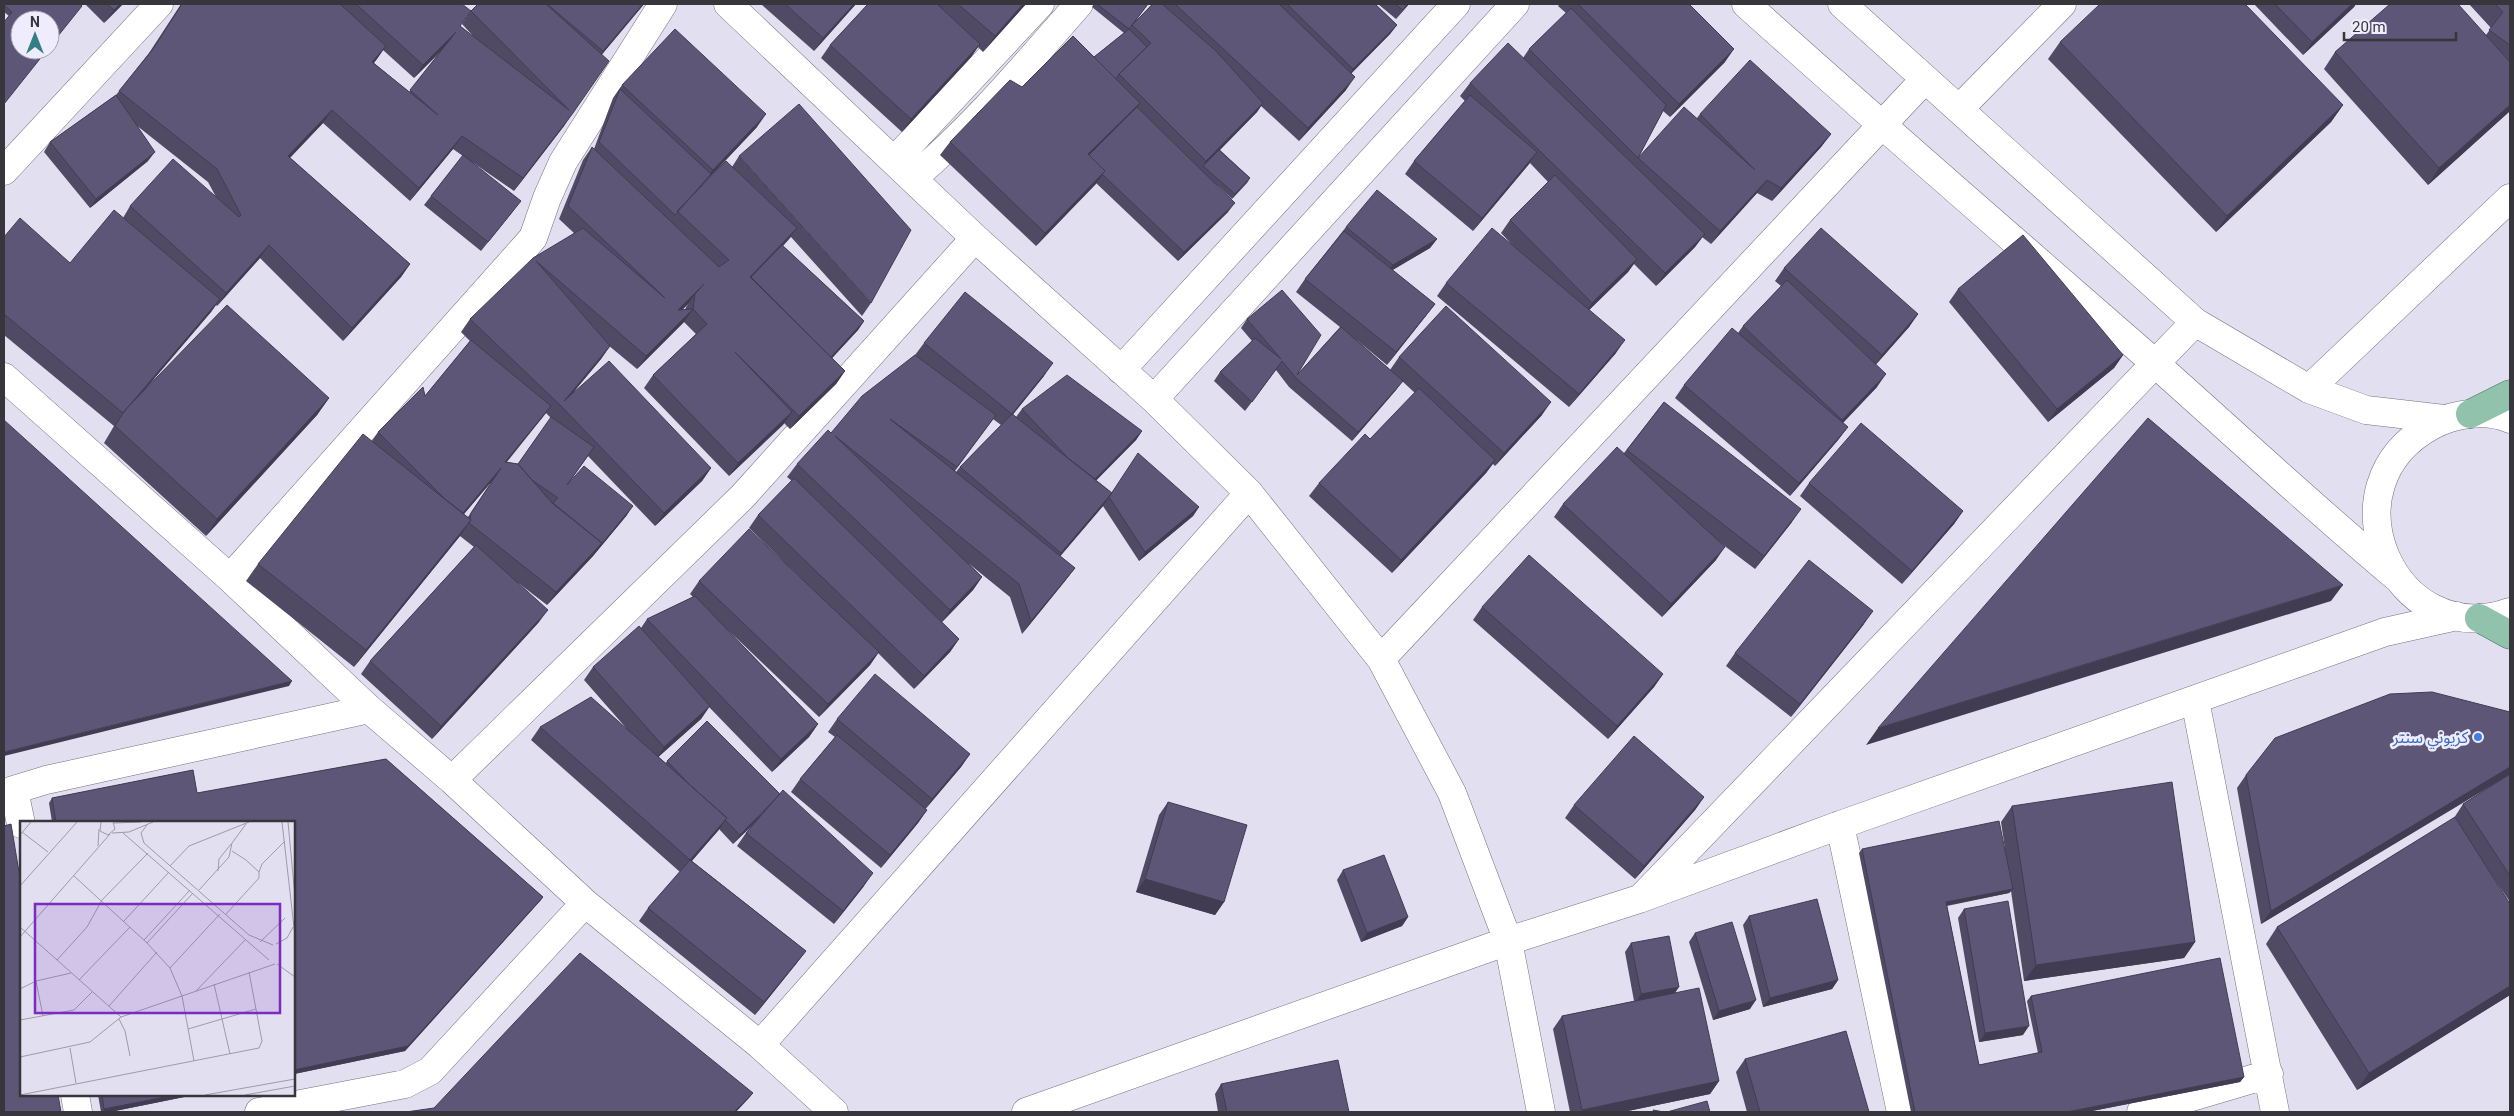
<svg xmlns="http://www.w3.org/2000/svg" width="2514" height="1116" viewBox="0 0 2514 1116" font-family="Roboto,'Noto Sans Arabic',sans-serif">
<rect width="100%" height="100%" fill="#e2dff0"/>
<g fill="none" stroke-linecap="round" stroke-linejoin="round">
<defs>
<path id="minor" d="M728,4L975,238L1154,399L1249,493L1381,659L1452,793L1508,941L1541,1112
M1746,4C1876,121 2009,236 2141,351C2226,426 2308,503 2395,576
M1842,4L2195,322L2309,389L2366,410L2444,419
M1960,108L2062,4
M894,161L1040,4
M4,171L159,4
M913,178C975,126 1026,64 1079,4
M1121,370L1456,4
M4,377L230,578L369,709L452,780L585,903L760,1045L834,1112
M2309,389L2510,198
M1154,399L1515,4
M2510,419C2487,409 2455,413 2433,425C2319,485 2395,653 2510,612
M230,578L533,238L547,198L563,162L663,4
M1381,659L1925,79
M2195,700L2275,1112
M452,780L743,496L975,238
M14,790L21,824
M4,793L46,780L369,709
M1840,825L1901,1112
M1644,895L2195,322
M760,1045L1249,493
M75,1095L78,1112
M259,1112L405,1084L430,1071L585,903
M1026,1112L1508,941L1639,899L1840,825L2385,632L2457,616
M2141,1112L2269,1074"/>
<path id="major" d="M2470,414L2510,394
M2479,618L2510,635"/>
</defs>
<!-- minor casing -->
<use href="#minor" stroke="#747180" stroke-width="29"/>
<!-- major casing -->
<use href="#major" stroke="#427761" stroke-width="29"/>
<!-- minor -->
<use href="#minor" stroke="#fff" stroke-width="28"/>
<!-- major -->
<use href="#major" stroke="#91c2ac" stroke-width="28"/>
</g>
<!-- wall -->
<path fill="#514a65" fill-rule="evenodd" d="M4,4L79,11L9,16L4,12Z
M85,4H123L104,23Z
M181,4H465L463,5L460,26L475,38L462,24L471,11L478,4H644L602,54L564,126L514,191L472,162L514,210L481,251L424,205L431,196L463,156L453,149L410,201L323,123L290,158L410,264L401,277L343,341L260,258L217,306L216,305L211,312L145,389L329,398L317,415L206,536L104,443L114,426L4,335V237L70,263L123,218L130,206L216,197L208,182L136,125L148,161L90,208L44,152L50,142L116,95L149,53ZM383,50L414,78L442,50L409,92L374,63Z
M761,4H856L814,51Z
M868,4H1026L983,52L978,47L971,57L902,132L821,58L830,45Z
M1094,4H1148L1134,23L1152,4H1375L1397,25L1390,34L1351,73L1346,90L1299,141L1261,106L1257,112L1220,150L1250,178L1232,199L1217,185L1228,212L1178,261L1096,183L1036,246L940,155L950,142L1022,87L1094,57L1124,33L1092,7Z
M1378,4H1409L1396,19Z
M1560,4H1689L1725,62L1670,117L1663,111L1638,158L1634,165L1638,158L1697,118L1700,114L1831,134L1821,147L1772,201L1757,193L1711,244L1702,237L1695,247L1656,286L1634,264L1628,272L1589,310L1616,353L1569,407L1437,296L1446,283L1517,250L1501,233L1510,220L1548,182L1530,163L1473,231L1405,174L1414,161L1465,101L1460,96L1470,83L1523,58L1529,49L1566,13L1558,6Z
M2254,4H2356L2354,7L2303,55Z
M2469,4H2510V111L2428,185L2324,69L2335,52L2486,35L2491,28Z
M2060,42L2343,105L2331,122L2216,232L2048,59Z
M622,85L757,127L701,186L732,167L739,156L871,303L862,316L791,237L783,246L864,321L858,330L832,358L845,371L836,384L790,429L784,423L729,476L644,388L653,375L696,334L684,322L637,369L608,345L610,346L601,359L571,395L711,468L702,481L655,526L588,456L568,484L627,515L593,556L547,605L517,582L539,622L432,739L361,674L370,661L474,547L460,536L354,667L246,581L258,564L372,441L378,432L425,396L470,341L461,332L470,319L574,233L559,219L583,160L592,147L594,149L613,98ZM689,303L686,307L685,310H682ZM546,413L551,418L518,464L507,462ZM492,481L468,517L464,514Z
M1346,227L1437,239L1430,248L1392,270L1435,304L1425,317L1387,365L1354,338L1390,370L1399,357L1542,415L1495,466L1493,464L1486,473L1392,573L1309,496L1319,483L1370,439L1415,393L1402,381L1396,390L1352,441L1289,387L1276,370L1245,411L1214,381L1220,372L1252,341L1241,328L1247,319L1297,375L1340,327L1296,292L1305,279Z
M1784,268L1918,314L1909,327L1876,364L1877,387L1843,423L1848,427L1838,440L1790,496L1675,398L1684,385L1738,333L1743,326L1781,286L1775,281Z
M1958,289L2123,355L2114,368L2048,422L1949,302Z
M924,343L1044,376L1013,414L1016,417L1022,409L1142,431L1136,440L1096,480L1112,493L1199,507L1193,516L1139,561L1103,506L1060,556L1075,568L1065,581L1022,634L1010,597L968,563L982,577L973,590L942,622L959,639L950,652L914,689L878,653L870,665L819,717L727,629L818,724L809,737L772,772L709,707L701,719L658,757L666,763L667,761L864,886L834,924L737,846L746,833L754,824L733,844L719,829L692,861L806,951L796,964L755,1015L639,921L648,908L680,872L531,740L540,727L627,729L584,680L593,667L641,628L647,619L693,597L690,594L699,581L814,591L749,528L758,515L792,481L787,477L797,464L831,433L915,355ZM993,419L1001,425L960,467L956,472L955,471Z
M1664,402L1792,522L1755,569L1718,541L1716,560L1662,617L1554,517L1563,504L1624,453Z
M1809,483L1963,511L1954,524L1902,584L1800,496Z
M1482,607L1663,674L1654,687L1608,739L1473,620Z
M1864,624L1791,717L1726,666L1735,653Z
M2510,712V902L2486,867L2510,904V995L2357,1090L2266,944L2277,927L2454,818L2463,804L2501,780L2261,924L2237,788L2246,775Z
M837,719L970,754L961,767L925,809L927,810L918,823L881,868L791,792L800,779L835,737L828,732Z
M386,759L543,897L540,901L405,1051L294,1074V822H52L49,803L52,798L193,770L197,793Z
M1704,797L1695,810L1635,879L1565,818L1574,805Z
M1168,802L1224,902L1215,915L1136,892L1159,815Z
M2012,806L2195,942L2184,958L2024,981L2011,891L2009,893L1947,906L1979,1065L2038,1053L2027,1001L2031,996L2244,1077L2240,1082L2087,1112H1911L1859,853L1862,849H2005L2001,822Z
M1343,870L1408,917L1402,926L1361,942L1337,880Z
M1964,909L2023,1035L1979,1042L1958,918Z
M1749,916L1838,980L1832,989L1763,1007L1743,925Z
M1695,933L1750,1009L1713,1020L1689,942Z
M1631,943L1675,992L1719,1081L1710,1094L1623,1112H1570L1553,1029L1562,1016L1634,1001L1625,952Z
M1745,1059L1869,1112H1747L1736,1072Z
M1221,1084L1349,1112H1218L1215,1094Z
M98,1095H194L110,1112H101Z"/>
<!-- shaded-wall -->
<path fill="#423c53" d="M120,4H123L104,23L114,10Z
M643,4H644L640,9L594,64L603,51Z
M854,4H856L814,51L823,38Z
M1023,4H1026L983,52L995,36Z
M1407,4H1409L1396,19L1403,10Z
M2352,4H2356L2354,7L2303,55L2312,42Z
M1397,25L1390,34L1347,78L1353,69Z
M456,32L447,45L414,78L423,65Z
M980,44L971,57L902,132L911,119Z
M386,46L377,59L363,75L372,62Z
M1734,49L1725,62L1670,117L1679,104Z
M1355,77L1346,90L1299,141L1308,128Z
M1140,103L1131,116L1085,158L1088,154Z
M1263,103L1257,112L1204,166H1203L1206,161Z
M2343,105L2331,122L2216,232L2227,216Z
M2510,105V111L2428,185L2439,168Z
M332,110L323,123L279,169L288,156Z
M573,113L564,126L514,191L523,178Z
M766,114L757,127L678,211L713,170Z
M1831,134L1821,147L1772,201L1781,188Z
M462,136L453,149L410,201L419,188Z
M155,152L148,161L90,208L96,199Z
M1537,152L1528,165L1473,231L1482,218Z
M1105,171L1096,184L1036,246L1045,233Z
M1250,178L1247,183L1232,199L1235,194Z
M1767,180L1757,193L1711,244L1720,231Z
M1235,203L1228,212L1178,261L1184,252Z
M797,228L787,241L749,282L750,277Z
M1705,234L1695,247L1656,286L1665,273Z
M1437,239L1430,248L1386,274L1393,265Z
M269,245L260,258L217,306L226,293Z
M1637,259L1628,272L1583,316L1592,303Z
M410,264L401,277L343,341L352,328Z
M704,284L695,294L689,303L669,323L678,310Z
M220,299L211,312L120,419L124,412Z
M1435,304L1425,317L1387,365L1396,352Z
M693,309L684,322L637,369L646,356Z
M1918,314L1909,327L1873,368L1882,355Z
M864,321L858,330L822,369L828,360Z
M1625,340L1616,353L1569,407L1579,394Z
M610,346L601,359L562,406L564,401Z
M2123,355L2114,368L2048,422L2057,409Z
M1053,363L1044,376L1003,427L1012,414Z
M845,371L836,384L790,429L799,416Z
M1886,374L1877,387L1833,433L1842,420Z
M1403,381L1396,390L1352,441L1358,432Z
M329,398L317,415L206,536L217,519Z
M1551,402L1542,415L1495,466L1504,453Z
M551,406L542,418L497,473L492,481L452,528L461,515Z
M792,412L783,425L729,476L738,463Z
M1848,427L1838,440L1790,496L1799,483Z
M1142,431L1136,440L1085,492L1091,483Z
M1495,460L1486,473L1392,573L1401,560Z
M711,468L702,481L655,526L664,513Z
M1112,493L1103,506L1052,566L1061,553Z
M633,506L627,515L593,556L547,605L556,592Z
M1199,507L1193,516L1139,561L1145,552Z
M1801,509L1792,522L1755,569L1764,556Z
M1963,511L1954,524L1902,584L1912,571Z
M471,520L460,536L354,667L366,650Z
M1725,547L1716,560L1662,617L1671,604Z
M1075,568L1065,581L1022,634L1031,621Z
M982,577L973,590L941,623L950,610Z
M2343,585L2331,601L1866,745L1878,728Z
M548,610L539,622L432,739L441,726Z
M1873,611L1864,624L1791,717L1800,704Z
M959,639L950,652L914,689L924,676Z
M879,652L870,665L819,717L828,704Z
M1663,674L1654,687L1608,739L1617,726Z
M292,681L289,686L4,756V752Z
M710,706L701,719L655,760L664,747Z
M818,724L809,737L772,772L781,759Z
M970,754L961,767L923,812L932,799Z
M2510,767V774L2261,924L2271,911Z
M780,794L774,803L733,844L740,835Z
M1704,797L1695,810L1635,879L1644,866Z
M927,810L918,823L881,868L890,855Z
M727,818L718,831L681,873L690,860Z
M873,873L864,886L834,924L843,911Z
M1145,879L1224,902L1215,915L1136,892Z
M2013,889L2009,893L1943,906L1946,902Z
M543,897L540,901L405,1051L294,1074V1070Z
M1408,917L1402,926L1361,942L1367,933Z
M2195,942L2184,958L2024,981L2036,965Z
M806,951L796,964L755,1015L764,1002Z
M1838,980L1832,989L1763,1007L1770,998Z
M2510,986V995L2357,1090L2369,1073Z
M1679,987L1673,996L1635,1003L1641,994Z
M1756,1000L1750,1009L1713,1020L1719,1011Z
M2029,1026L2023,1035L1979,1042L1985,1033Z
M2244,1077L2240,1082L2087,1112H2067Z
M1719,1081L1710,1094L1623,1112H1580L1582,1110Z
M753,1093L750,1097L736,1112H734Z
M175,1095H194L110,1112H103L104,1109Z"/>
<!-- building -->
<path fill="#5e5676" stroke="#423c53" d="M4,4H80L82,6L50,46V20H20V50H47L4,104V22L12,12L4,5Z
M107,4H120L114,10Z
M182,4H340L386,46L372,62L438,115L410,90L456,32L423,65L356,4H462L471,11L460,26L569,110L471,11L478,4H546L609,61L573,113L523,178L462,136L419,188L332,110L288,156L410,264L352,328L269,245L226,293L130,206L173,159L239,217L241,215L217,169L119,91L153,49Z
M547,4H643L603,51Z
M785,4H854L823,38Z
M868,4H937L980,44L911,119L830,45Z
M958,4H1023L995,36Z
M1097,4H1148L1129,29L1147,47L1119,74L1116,79L1094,57L1129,29Z
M1153,4H1162L1216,51L1263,103L1206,161L1119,74L1151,43L1132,25Z
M1175,4H1279L1355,77L1308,128Z
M1287,4H1375L1397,25L1353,69Z
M1395,4H1407L1403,10Z
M1578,4H1689L1734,49L1679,104Z
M2100,4H2245L2343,105L2227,216L2060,42Z
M2275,4H2352L2312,42Z
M2390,4H2458L2510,62V105L2439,168L2335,52Z
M2495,4H2510V45L2489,30L2503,12Z
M1571,8L1666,105L1638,158L1529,49Z
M675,29L766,114L713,170L622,85Z
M1073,36L1140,103L1088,154L1105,171L1045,233L950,142L1010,80L1022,87Z
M1508,43L1705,234L1665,273L1470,83Z
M1750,60L1831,134L1781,188L1767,180L1720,231L1638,158L1684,107L1755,170L1700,114Z
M620,89L711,174L675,215L599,142Z
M116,95L155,152L96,199L50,142Z
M1470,95L1537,152L1482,218L1414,161Z
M799,104L911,230L871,303L739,156Z
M1137,107L1235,203L1184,252L1102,174L1105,171L1089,155Z
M592,147L719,267L729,260L677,211L726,161L797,228L750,277L845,371L799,416L735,352L792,412L738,463L653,375L707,324L693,309L695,294L704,284L678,310L693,309L646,356L536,261L610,346L564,401L609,361L711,468L664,513L561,406L470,319L533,258L583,228L665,298L568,206Z
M1219,150L1250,178L1235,194L1203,166Z
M463,155L521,201L488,242L431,196Z
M1555,175L1637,259L1592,303L1510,220Z
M1377,190L1437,239L1393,265L1346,227Z
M114,210L220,299L123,413L4,314V237L20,218L70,263Z
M1492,228L1625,340L1579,394L1446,283Z
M1821,228L1918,314L1882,355L1784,268Z
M1344,231L1435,304L1396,352L1305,279Z
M2023,235L2123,355L2057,409L1958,289Z
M782,245L864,321L831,357L751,277Z
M1787,280L1886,374L1842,420L1743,326Z
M1282,290L1321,335L1297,375L1341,327L1403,381L1358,432L1296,378L1282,361L1252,402L1220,372L1255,338L1281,359L1247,319Z
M965,292L1053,363L1012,414L924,343Z
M227,305L329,398L217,519L115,426L125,410Z
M1446,306L1551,402L1504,453L1399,357Z
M1732,328L1848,427L1799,483L1684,385Z
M471,340L551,406L505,462L518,464L552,503L602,543L556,592L469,523L471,520L470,519L471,513L501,468L463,513L445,499L378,432L423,387L425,396Z
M915,355L996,415L957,467L890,419L1075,568L1031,621L1019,584L835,436L982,577L950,610L797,464L828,430L831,433L862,396Z
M1067,375L1142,431L1095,479L1068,458L1022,409Z
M1419,388L1495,460L1401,560L1319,483L1365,434L1370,439Z
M1664,402L1801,509L1764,556L1627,450Z
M1012,414L1112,493L1061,553L960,467Z
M551,417L594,447L567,485L584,466L633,506L599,547L602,543L553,503L558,498L532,480L518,464Z
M2148,418L2343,585L1878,728Z
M4,420L292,681L4,752Z
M1861,423L1963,511L1912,571L1809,483Z
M363,434L471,520L366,650L258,564Z
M1617,447L1725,547L1671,604L1563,504Z
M1138,453L1199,507L1145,552L1109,497Z
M794,478L959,639L924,676L758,515Z
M749,529L879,652L828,704L699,581Z
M476,545L548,610L441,726L370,661Z
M1529,555L1663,674L1617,726L1482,607Z
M1809,560L1873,611L1800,704L1735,653Z
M695,596L818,724L781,759L647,619Z
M639,626L710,706L664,747L593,667Z
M875,674L970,754L932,799L837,719Z
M2432,692L2510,712V767L2271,911L2246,775L2275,738L2390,694Z
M591,697L727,818L690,860L540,727Z
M707,721L780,794L740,835L725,820L727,818L690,785L667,761Z
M837,735L927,810L890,855L800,779Z
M1634,736L1704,797L1644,866L1574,805Z
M386,759L543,897L408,1046L294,1070V822H56L52,798L193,770L197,793Z
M2510,774V876L2463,804Z
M2172,782L2195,942L2036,965L2012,806Z
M783,790L873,873L843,911L746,833Z
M1168,802L1247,825L1224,902L1145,879Z
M2455,817L2510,904V986L2369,1073L2277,927Z
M1999,821L2013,889L1946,902L1979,1065L2042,1052L2031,996L2220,958L2244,1077L2067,1112H1915L1862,849Z
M11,824L21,884V1095H58L61,1112H4V826Z
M1384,855L1408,917L1367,933L1343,870Z
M690,860L806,951L764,1002L648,908Z
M1817,899L1838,980L1770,998L1749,916Z
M2008,901L2029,1026L1985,1033L1964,909Z
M1732,922L1756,1000L1719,1011L1695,933Z
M1669,936L1679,987L1641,994L1631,943Z
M580,953L753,1093L734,1112H406L434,1108Z
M1699,988L1719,1081L1582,1110L1562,1016Z
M1846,1031L1869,1112H1760L1745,1059Z
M1338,1060L1349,1112H1227L1221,1084Z
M102,1095H175L104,1109Z
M1707,1101L1710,1112H1667Z
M1653,1110L1664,1112H1654Z"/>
<!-- markers -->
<circle fill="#3f7fe0" stroke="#efecfd" stroke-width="2" cx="2478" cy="737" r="5"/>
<g text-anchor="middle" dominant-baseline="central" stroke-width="5" stroke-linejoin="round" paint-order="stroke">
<!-- shop labels -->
<g font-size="16" fill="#366cbe" stroke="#efecfd" text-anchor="end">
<text x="2468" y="737">كزيوني سنتر</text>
</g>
</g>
<!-- overview -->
<g transform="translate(20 821)">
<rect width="275" height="275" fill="#e2dff0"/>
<path fill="none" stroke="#9e9ba8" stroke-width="1" d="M81,1L80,10L88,14L95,8L93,1M262,1L275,115M268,1L275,76M94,2L121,1M127,4L121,12L124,22L229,114L253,124M2,11L28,31M92,12L109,11L133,1M103,12L249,139M0,14L11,1M78,25L79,8M150,45L169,25L229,1M198,50L199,38L211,23M239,51L242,43L265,20M54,55L127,122L150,147L162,175L174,240M0,65L57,1M179,69L209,36L212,22L226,3M206,93L239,57V51L226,39L212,30M104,100L149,51M0,106L101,196L255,143M0,116L90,13M124,119L170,69M240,121L265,97M127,122L173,72M256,123L267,117L273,106M37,139L67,106L82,79L128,32M257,143L275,156M150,147L200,93M59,159L110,106M16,160L23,195M194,163L210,233M0,168L16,160L51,152M176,170L226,118M89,185L137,131M99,198L105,210L110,235M0,199L54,189L72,171M168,208L236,188M50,227L56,262M0,236L70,221L101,196M0,274L239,227L242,220L229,151M185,274L275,258M225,274L275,265"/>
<path fill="#7b2cbf" fill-opacity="0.15" stroke="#7b2cbf" stroke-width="2.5" d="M15,83H260V192H15Z"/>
<rect width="275" height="275" fill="none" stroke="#38363d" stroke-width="2.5"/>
</g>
<!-- border -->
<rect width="2514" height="1116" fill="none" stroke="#38363d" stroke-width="10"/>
<!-- north arrow -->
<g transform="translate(35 35)"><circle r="24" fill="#efecfd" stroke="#a6a3b0"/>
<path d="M0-4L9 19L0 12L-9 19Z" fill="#367e86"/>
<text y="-8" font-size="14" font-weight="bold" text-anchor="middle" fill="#38363d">N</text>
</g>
<!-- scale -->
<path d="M2344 32v8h112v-8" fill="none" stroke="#38363d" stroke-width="2.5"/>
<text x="2352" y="32" font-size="15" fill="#38363d" stroke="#efecfd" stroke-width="4" paint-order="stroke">20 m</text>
</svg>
